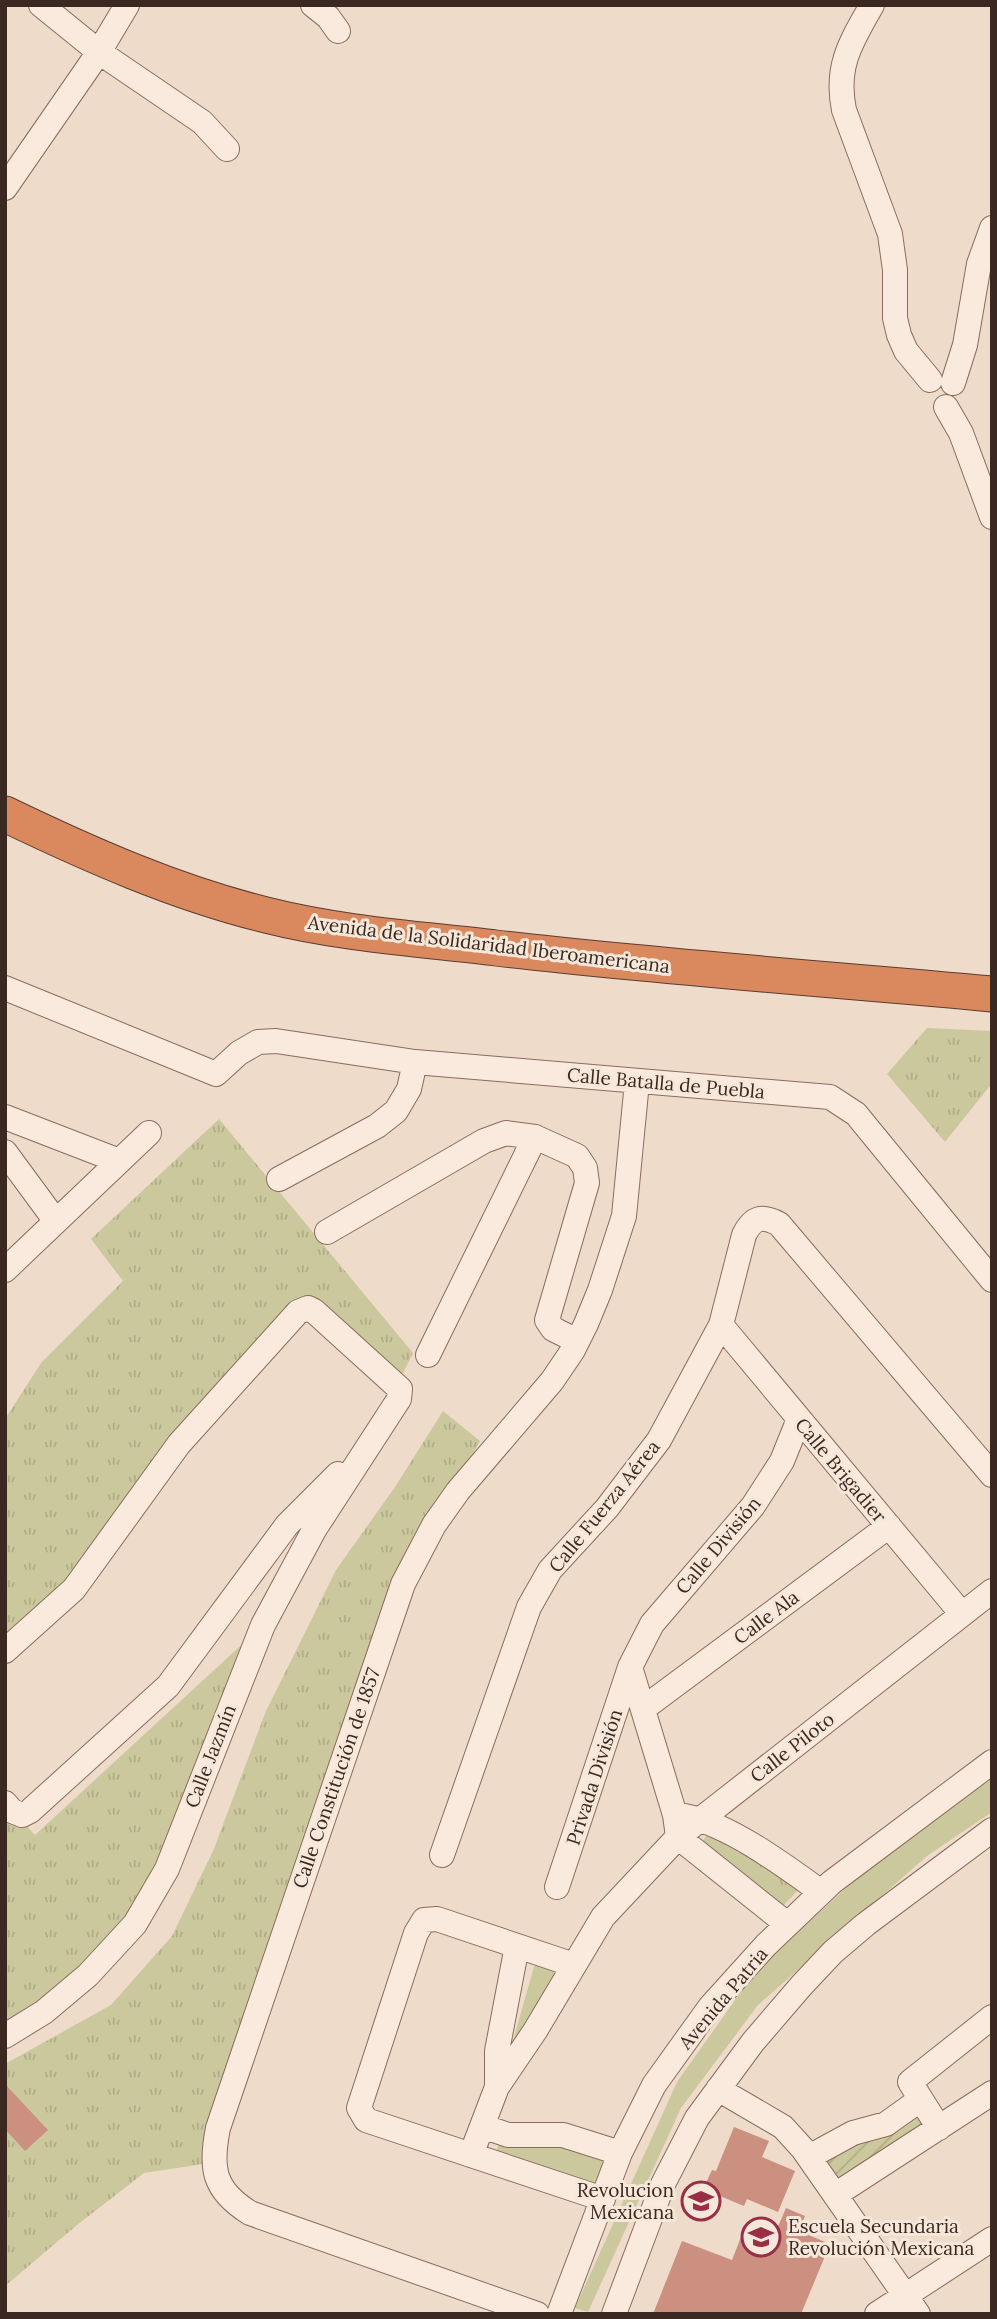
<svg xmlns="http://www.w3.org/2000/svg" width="997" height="2319" viewBox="0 0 997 2319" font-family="Lora,serif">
<defs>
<pattern id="grass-tufts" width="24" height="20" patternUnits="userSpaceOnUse" patternTransform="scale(1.75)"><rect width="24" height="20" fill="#ccc89d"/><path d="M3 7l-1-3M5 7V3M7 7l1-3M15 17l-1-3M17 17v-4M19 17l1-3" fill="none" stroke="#b0ac87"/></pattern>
<pattern id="garden-furrows" width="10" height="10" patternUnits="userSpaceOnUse" patternTransform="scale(1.75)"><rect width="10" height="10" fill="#ccc89d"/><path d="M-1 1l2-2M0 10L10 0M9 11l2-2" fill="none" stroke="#b0ac87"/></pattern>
</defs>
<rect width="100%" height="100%" fill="#eedbca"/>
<!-- grass -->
<path fill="url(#grass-tufts)" d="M927,1028L992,1031V1086L989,1087L945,1142L887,1074Z
M219,1119L413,1353L397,1385L309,1309L5,1652V1419L41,1363L123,1281L91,1239Z
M443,1411L480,1441L403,1584L203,2164L144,2173L77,2225L5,2286V2064L111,2005L172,1936L213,1851L266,1711L336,1570L395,1487Z
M263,1625L135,1924L5,2036V1803L35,1835Z
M712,1829L738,1852L760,1859L800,1888L782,1907L701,1843Z"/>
<!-- park -->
<path fill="#ccc89d" d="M992,1772V1812L927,1856L758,2005L681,2108L588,2312L575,2308L677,2082L755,1972L874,1862Z
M535,1963L560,1971L509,2055Z
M549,2143L613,2158L600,2192L494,2158L499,2144L527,2148Z"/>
<!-- garden -->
<path fill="url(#garden-furrows)" d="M921,2099L937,2125L835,2195L810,2160Z"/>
<!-- building -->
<path fill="#cb9080" d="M5,2084L48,2130L25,2151L5,2129Z
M734,2127L769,2141L762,2157L795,2171L778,2212L747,2199L744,2206L703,2189L712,2170L716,2171Z
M786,2208L805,2216L799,2231L830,2244L801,2314H653L682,2241L732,2260L743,2232L771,2243Z"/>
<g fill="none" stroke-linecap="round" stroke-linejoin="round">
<defs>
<path id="minor" d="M41,5L99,52L202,122L227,149
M313,5L328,17L338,31
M872,5C851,42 835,66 844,110L890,234L895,270V318L899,335L906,351L930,380
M5,188L99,52L127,5
M953,383L965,345L979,264L992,228
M946,407L961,433L992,517
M5,988L216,1074L239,1053L258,1042L276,1041L415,1062L830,1097L856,1114L992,1280
M5,1117L119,1161
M5,1152L55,1220
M279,1179L377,1126L396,1111L409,1089L415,1062
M327,1232L484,1141L506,1133L535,1137L577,1156L585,1168L587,1183L547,1320L553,1329L577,1341
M5,1270L149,1133
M721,1325L962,1614
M428,1355L535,1137
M5,1651L74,1589L179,1444L298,1312L308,1308L314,1311L400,1389L399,1399L314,1530L263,1625L167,1869L135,1924L88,1975L44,2012L5,2036
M630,1667L675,1815L678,1837L787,1924
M644,1708L889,1526
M5,1803L12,1811L22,1815L30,1811L168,1686L287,1525L338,1474
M685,1816C729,1824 785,1866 821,1892
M442,1855L529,1607L550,1570L607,1508L659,1440L721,1325L744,1235C753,1217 762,1215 779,1224L992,1475
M557,1887L630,1667L652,1624L753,1506L782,1461L799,1419
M574,1965L437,1919L424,1920L416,1933L359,2108L366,2120L603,2199
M497,2087V2051L517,1946
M718,2089L783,2127L803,2149L918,2314
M482,2126L508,2135H563L620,2153
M939,2128L910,2082L992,2017
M471,2155L497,2087L535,2031L603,1917L678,1837L992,1591
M809,2157L853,2133L886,2124L921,2099
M835,2195L992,2093
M537,2314L250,2213C213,2190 210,2168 218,2128L403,1584L434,1525L458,1491L552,1381L573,1350L586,1324L600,1290L624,1216L637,1082
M559,2314L620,2153L654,2085L710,2007L766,1945L832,1882L992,1762
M614,2314L663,2184L697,2118L753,2042L801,1986L833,1952L866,1924L992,1830
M877,2314L992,2239"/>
<path id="highway" d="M5,814C88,854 176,893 266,915C341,934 420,939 496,948C661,967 827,979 992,994"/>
</defs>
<!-- minor casing -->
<use href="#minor" stroke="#8a6c5e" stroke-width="26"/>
<!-- highway casing -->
<use href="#highway" stroke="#593c32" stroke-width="37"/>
<!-- minor -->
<use href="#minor" stroke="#f9eadd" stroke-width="24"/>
<!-- highway -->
<use href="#highway" stroke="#da895e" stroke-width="35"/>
</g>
<!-- icons -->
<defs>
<symbol id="school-ring" viewBox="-11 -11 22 22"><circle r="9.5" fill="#f5e7d9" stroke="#982f46" stroke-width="1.5"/><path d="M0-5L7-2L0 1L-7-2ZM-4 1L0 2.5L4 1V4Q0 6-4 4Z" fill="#982f46"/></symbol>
</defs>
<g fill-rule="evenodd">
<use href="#school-ring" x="679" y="2179" width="44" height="44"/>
<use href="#school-ring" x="739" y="2215" width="44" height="44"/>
</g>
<g text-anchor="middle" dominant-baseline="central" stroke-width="6" stroke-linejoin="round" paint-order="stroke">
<!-- street labels -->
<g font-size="19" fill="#3b2821" stroke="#f5e7d9">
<text transform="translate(489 944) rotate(7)">Avenida de la Solidaridad Iberoamericana</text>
<text transform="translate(666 1083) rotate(5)">Calle Batalla de Puebla</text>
<text transform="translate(841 1470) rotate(50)">Calle Brigadier</text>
<text transform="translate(604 1506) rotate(-51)">Calle Fuerza Aérea</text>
<text transform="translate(718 1545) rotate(-50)">Calle División</text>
<text transform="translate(766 1617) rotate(-37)">Calle Ala</text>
<text transform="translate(792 1747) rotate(-38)">Calle Piloto</text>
<text transform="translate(210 1756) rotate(-69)">Calle Jazmín</text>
<text transform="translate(594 1777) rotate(-72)">Privada División</text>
<text transform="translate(336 1778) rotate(-71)">Calle Constitución de 1857</text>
<text transform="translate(723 1998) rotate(-50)">Avenida Patria</text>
</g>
<!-- poi labels -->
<g font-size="19" fill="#3b2821" stroke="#f5e7d9" text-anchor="end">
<text x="674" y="2190">Revolucion<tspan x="674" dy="22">Mexicana</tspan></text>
<text x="788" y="2226" text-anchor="start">Escuela Secundaria<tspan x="788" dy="22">Revolución Mexicana</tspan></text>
</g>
</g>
<!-- border -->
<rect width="997" height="2319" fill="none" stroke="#3b2821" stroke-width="14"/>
</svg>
